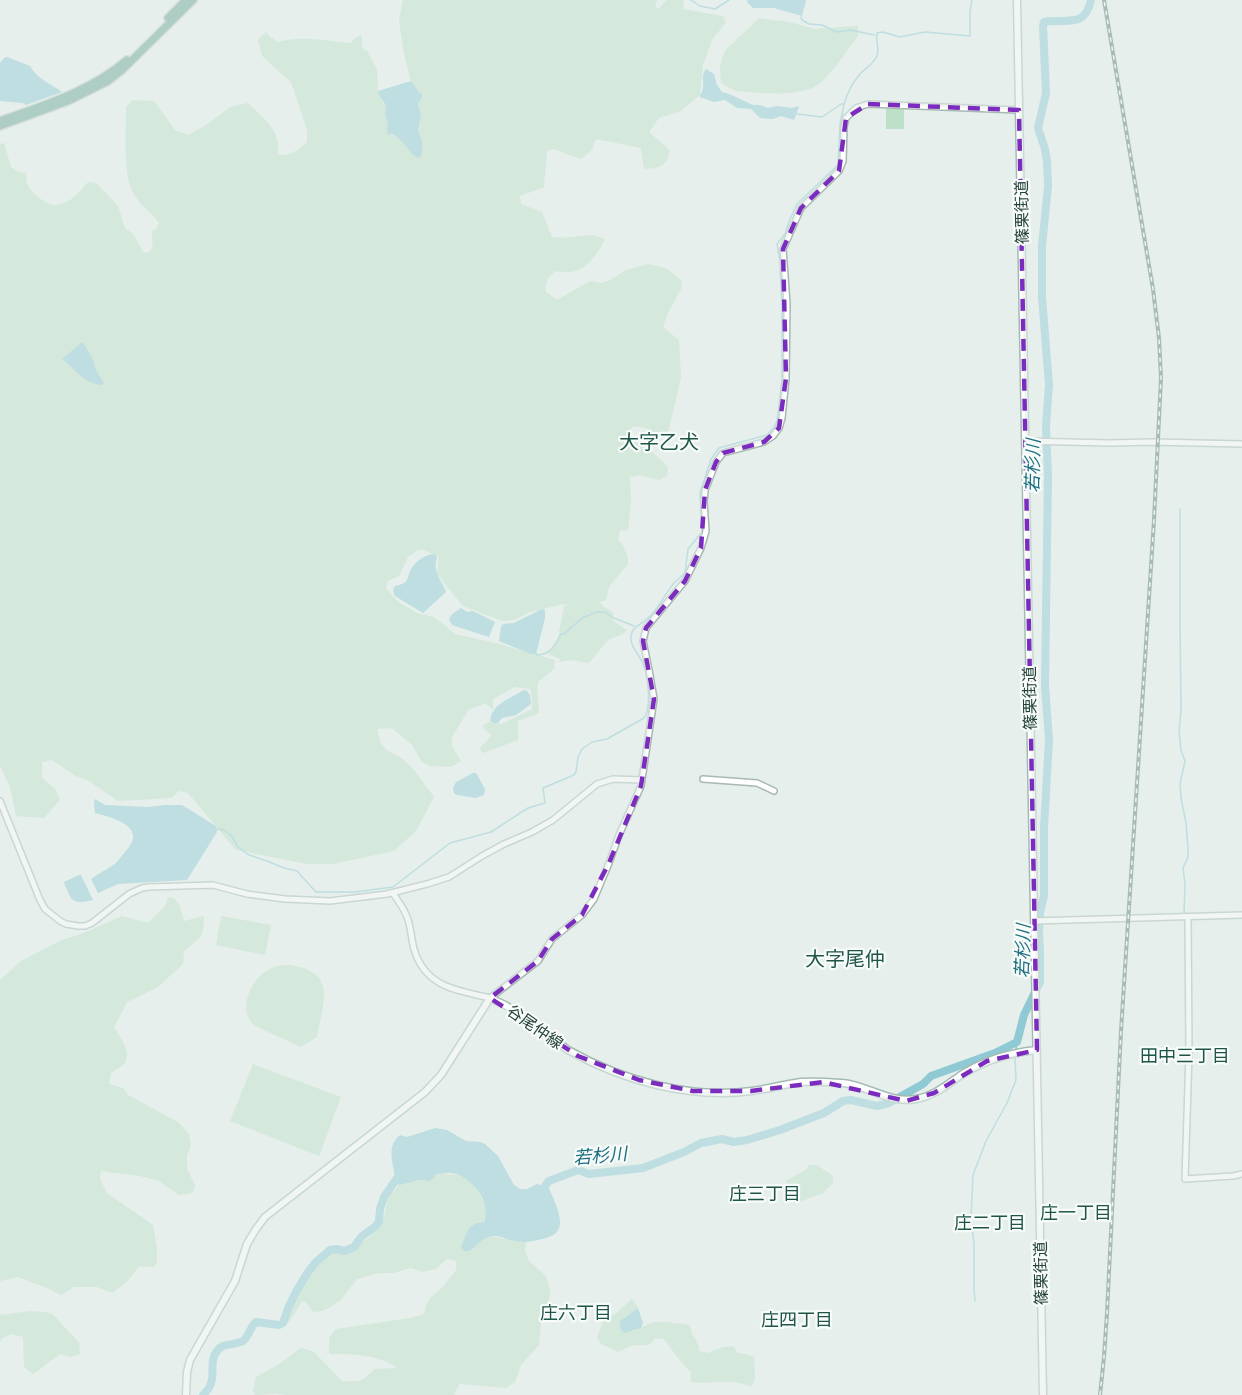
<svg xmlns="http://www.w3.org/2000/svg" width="1242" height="1395" viewBox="0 0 1242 1395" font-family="Montserrat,'Noto Sans JP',sans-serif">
<rect width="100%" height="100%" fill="#e6efeb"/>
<!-- green -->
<path fill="#bfe0c8" d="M403,0H657L655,6L658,9L667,0H684L683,9L723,16L726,22L712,40L703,65L700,95L681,111L659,118L649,132L670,150C666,167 661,168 644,169L641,148L596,139L592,150L581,159L553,149L547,151L544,187L520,196L521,204L542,212L552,237L560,238L593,235L605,239C599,252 586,271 570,272C566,273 560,271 555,271L547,280L545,291L557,300L590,281L602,283L610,280L626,270L648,264L666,268L682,281L681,289L668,313L663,327L679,340L681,378L667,437C654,435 645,424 632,427L627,436L651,451L668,467L667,476L659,480L639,475L630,477L631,501L628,530L620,531L618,539C623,545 629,555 628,564L609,587L606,600L600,602L604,607L613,612V621L627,630C620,638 618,635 610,639C604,643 595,657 589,663L570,660L559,662L560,659L550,655L548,654L560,637L559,632L564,606L570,605L564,604L530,612L514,620L502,621L463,606L437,574L439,557L424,550H418L408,557L399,576L388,581L386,588L397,601L417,613L434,617L455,634L499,644L555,660L554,669L538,682C536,692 539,702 539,713L518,721V740L483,753L480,749C483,743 489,740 491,735L484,729L483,725L489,722L502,724L532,709L531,689L515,687L493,699V710L485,703L482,705L469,709L452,737V746L461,761L451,767L431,766L422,762L412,745L392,728L377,729L381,744L388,751L403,759L414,770L434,797L416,831L394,851L333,864H307L236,850L188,793L179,791L171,798L118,801L89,781L76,776L52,760L42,762V778L55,789L60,800L44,818L16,816L10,787L0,766V144L4,143L11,167L19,172L26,173C26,178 26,184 29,187C34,195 47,206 57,205C70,204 80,191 88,182L96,183L118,206L125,228L133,234L144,253C157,252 151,240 152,231L157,228L159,223C151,211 138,204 132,191C123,170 126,130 126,107L133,100L154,101L175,130L188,135L208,124L230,107L248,103C264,119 281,130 278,155C291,156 298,150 307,142V130L291,82L262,56L258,40L266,32L270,37L278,42C304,35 324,41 350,43L358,36H362V48L368,52L377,70L378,91L386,107L388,123L387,128L389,135C397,134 403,141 408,147L418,131L421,114L418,104L419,93L411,81L404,54L399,21Z
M759,18L789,22L815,29L856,26H858V36C848,49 831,75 819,84C799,98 760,93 736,91L724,85L721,82L720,65L725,51Z
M886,108H904V129H886Z
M168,897L174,898L180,906L184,921L204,916C204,938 201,937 184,951L183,964L158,987L127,1002L114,1027C120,1037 133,1053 124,1064C121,1067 115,1070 111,1073L109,1084L123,1088L128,1095L178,1122L189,1134L191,1146L187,1155V1169L195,1185L193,1193L179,1195L159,1181L140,1176L101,1171L100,1179L107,1193L153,1225L157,1248V1263L153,1267L139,1266L127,1282L112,1293L97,1287H74L61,1295L47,1288L18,1277L0,1281V980L21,961L62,940L84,933L122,916L148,923L166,905Z
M221,916L271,925L265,955L216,945Z
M289,965C338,971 323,1002 317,1037L301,1047L255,1026C236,1010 251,978 270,969C275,966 282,965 289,965Z
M253,1064L341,1097L319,1156L230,1121Z
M808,1165H817L833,1176V1183L823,1193L794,1204L786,1181L807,1169Z
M441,1174L460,1175L474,1185L478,1190L486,1208L484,1222L476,1223L469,1228L463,1243L474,1247C488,1233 493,1236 510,1240C515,1241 521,1241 526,1242L525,1251L529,1261L546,1276L550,1290L549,1300L541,1324L539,1345L521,1365L515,1382L506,1388L460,1384L454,1393L456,1395H287C277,1393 266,1395 255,1395L253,1391L256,1377L276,1366L301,1348L314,1352L342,1381C358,1382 363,1382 374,1369L397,1368C379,1354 351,1354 329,1354V1338L336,1329L410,1318L424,1314L427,1303L431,1297L443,1287L456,1270V1261L447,1259L436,1269L422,1272L411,1268L394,1273H379L357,1279L340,1301L323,1311L313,1312L306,1302L302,1301L290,1321L286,1324L285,1310L306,1271L336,1245L344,1247L366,1240L376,1231L384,1217L388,1198L399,1185L407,1184L412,1181Z
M632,1299L638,1308L620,1321L634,1331L653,1322H667L690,1325C690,1336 699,1339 699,1351L708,1353L723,1347L733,1346L738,1353L746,1354L754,1357L755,1379L751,1387C730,1377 712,1385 690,1382L691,1372C680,1363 673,1350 664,1339L655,1338C649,1347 647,1345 638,1345C630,1345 625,1349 618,1352L601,1344L597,1337L604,1318L615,1314Z
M30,1311C36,1312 44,1311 50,1313C54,1314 73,1337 79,1342L80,1354L70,1357L60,1354L33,1374L24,1367L23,1337L12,1334L1,1339L0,1343V1315Z"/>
<!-- water -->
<path fill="#8ec9d4" d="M747,0H806V1L802,16L774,8H753L748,3Z
M7,57L30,66C36,78 51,84 62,92L26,105L23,103L0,101V63L4,58Z
M706,69L714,74L717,85L722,92L729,94L753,105H760L768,108L777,106L792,108L798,106L799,107L794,120L781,116L773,119L760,118L751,109L737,108L725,100L714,102L700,97V95C707,87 699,77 706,69Z
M411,81L419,92L422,94V97L418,104L421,114L418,131L422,142V150L421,156L418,158C407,152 406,141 392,134L388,135L387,128L388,123L385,115L386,107L384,102L379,95L378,91Z
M81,343H83C92,356 92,356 96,370C98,375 101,378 104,383L102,385C82,383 77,370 62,359Z
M432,554L436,555L437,558C432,571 442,581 446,592L423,613L395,596L393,591L394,587C397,585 401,585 404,583C408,580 408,577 409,574C413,563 421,557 432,554Z
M461,608L467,612L473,611L495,622L489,637L452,625L449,619L452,614Z
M542,609L545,610V618L536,654H531L499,641L501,627L503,624L514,623Z
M524,690H526L530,695L531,704L516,715L502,718L498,723H494L490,721C492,703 510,699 524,690Z
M473,773H476L485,789L484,795L476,798L457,795L454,793L453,788L456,782Z
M95,799L105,805L147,807L165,805H182L216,826L217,832L187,880L118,884L98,893L91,879C99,873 108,869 116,863C119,860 122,855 125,852C149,827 114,818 95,813L94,802Z
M79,875H81L93,900C72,905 71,901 64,882Z
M435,1128L447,1130L466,1141L480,1142L485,1144L498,1156L514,1185L520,1189H527L537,1184L549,1188C555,1204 572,1232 546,1238C538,1240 531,1242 523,1242C518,1241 513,1241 509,1240C504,1238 500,1236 495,1236C478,1236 475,1254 464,1251L461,1247L469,1228L476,1223L484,1222C489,1205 481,1190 467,1180C465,1179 461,1175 459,1175C452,1172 442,1173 435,1175L433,1179L429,1181C416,1177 412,1184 399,1185L396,1182C394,1166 385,1147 400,1135L407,1137Z
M638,1308L643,1323L641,1328L624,1333L620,1328V1321Z"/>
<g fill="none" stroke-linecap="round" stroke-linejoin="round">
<!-- stream -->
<path stroke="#8ec9d4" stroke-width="1.5" d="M691,0L700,6L715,9L729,0
M801,17L802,20L809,24L822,25L837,32L851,30L874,35
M797,114L822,117L841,104H844C847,94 853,82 860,74C866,67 872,66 877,56C880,48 875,41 877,33L883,32L900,37L925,32L970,36V11L972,0
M1180,509V621L1181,711L1179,732L1181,750L1185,761L1180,784L1181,798L1186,823L1188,848V857L1183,868L1185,884L1184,914
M535,652L537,655C552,654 554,646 561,634H564L582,618L597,612H605L614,618L634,626
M215,829L224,830L231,835L238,847L249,855L267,861L284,868L297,871L316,892H355L393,887L450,843L491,832L528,808L545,803L543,788L574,775L576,772L578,757L582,749L592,742L607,739L644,718C652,708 648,675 643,664C640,654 629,647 631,635C634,625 641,625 647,619C659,609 664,594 675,582C678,579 682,576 685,573L688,549L702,532L700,493L711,459L719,448L767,435L774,427L777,421L782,380V307L780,262L777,244L785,234L790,219L797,204L838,165L840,124L844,104
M1016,1049L1017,1042
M975,1301L974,1290V1244L971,1218L973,1175L986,1141L1007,1103L1016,1080L1015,1057"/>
<!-- river -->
<path stroke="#8ec9d4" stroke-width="8" d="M541,1195L542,1190L549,1181L578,1170L589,1174L643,1168L684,1152L701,1143L722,1139L734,1142L747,1140L780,1130L824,1113L843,1101L851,1100L877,1106L889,1103L923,1084L931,1076L995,1053L1017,1042L1024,1015L1040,982V954L1039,931L1040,912L1044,896V828L1049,740L1045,685L1048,476L1046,426L1049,385L1042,297V246L1048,186L1047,161L1045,149L1038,128L1046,93L1043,26L1044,22C1066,18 1085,29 1091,0
M203,1395C206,1392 210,1388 211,1383C215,1373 209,1361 217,1351C223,1342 234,1346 243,1341C249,1336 250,1327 256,1322L279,1325L283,1323L289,1306L297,1290L308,1272L316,1262L330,1250L336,1249L344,1251L354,1247L361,1237L376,1226L379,1221L380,1209L384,1197L402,1171"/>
<defs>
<path id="tertiary" d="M1025,441L1109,443L1153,442L1242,444
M703,779L757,783L774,791
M0,801L40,900L45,909L60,921L66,924L78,926H85L92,923L129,894L142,888L149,887L213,885L247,894L285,899L330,901L387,894L427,884L449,877L482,856L504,844L532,832L553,820L597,784L613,779L642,780
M393,893C397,900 404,908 407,917C411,926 411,938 414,949C425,987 456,990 490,998L538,961L552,939L582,915L594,899L609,863L619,835L641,786L654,699L649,670L643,641L646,628L685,581L701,548L706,531L704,502L705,490L716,462L723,453L764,442L773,436L779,428L782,418L786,378L787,304L783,249L801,208L839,171L843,161L844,127L846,118L856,108L868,104L1019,110
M1188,917L1189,1054L1185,1179L1233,1176L1242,1174
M1034,921L1242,915"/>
<path id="secondary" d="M1017,0L1043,1395
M186,1395L187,1372L190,1360L235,1281L247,1244L256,1229L265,1217L425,1092L441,1075L490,998L505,1005L520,1015L568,1050C623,1081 689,1099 752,1091C768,1089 785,1084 801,1082C815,1081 828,1082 842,1083C867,1085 890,1104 916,1099C935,1096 949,1083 964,1073C989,1059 1008,1053 1037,1050"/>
<path id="primary" d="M168,18L186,0
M0,121C44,105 91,91 127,60
M0,126L68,101L108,81L122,70L193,0"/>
</defs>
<!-- tertiary casing -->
<use href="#tertiary" stroke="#a8b8b2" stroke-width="8"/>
<!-- secondary casing -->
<use href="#secondary" stroke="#a4bbb3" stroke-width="9"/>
<!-- primary casing -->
<use href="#primary" stroke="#c2cac8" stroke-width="10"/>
<!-- tertiary -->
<use href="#tertiary" stroke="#fff" stroke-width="5"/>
<!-- secondary -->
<use href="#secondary" stroke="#fff" stroke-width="6"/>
<!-- primary -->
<use href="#primary" stroke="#6aa596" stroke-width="7"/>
<defs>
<path id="rail" d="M1100,1395L1104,1357L1107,1313L1121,1031L1154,520L1161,378L1159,338L1153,289L1104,0"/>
</defs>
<!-- rail casing -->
<use href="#rail" stroke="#5f7d75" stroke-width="4"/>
<!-- rail -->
<use href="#rail" stroke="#f7fbf9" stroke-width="1.5" stroke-dasharray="4.5" stroke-linecap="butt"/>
</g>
<!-- marked area -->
<path d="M0 0H1242V1395H0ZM868,104L1019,110L1037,1050L987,1061L934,1093L906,1101L823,1082L751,1091H693L639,1080L578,1056L490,998L538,961L552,939L582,915L609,863L641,786L654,699L643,641L646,628L685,581L701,548L705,490L716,462L723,453L764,442L779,428L786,378L783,249L801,208L839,171L846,118Z" fill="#e6efeb" fill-opacity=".55" fill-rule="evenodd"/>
<path fill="none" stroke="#7b2cbf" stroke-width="4.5" stroke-dasharray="12 8" stroke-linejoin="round" d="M868,104L1019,110L1037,1050L987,1061L934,1093L906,1101L823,1082L751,1091H693L639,1080L578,1056L490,998L538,961L552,939L582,915L609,863L641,786L654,699L643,641L646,628L685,581L701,548L705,490L716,462L723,453L764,442L779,428L786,378L783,249L801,208L839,171L846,118Z"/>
<g text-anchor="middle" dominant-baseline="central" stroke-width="4.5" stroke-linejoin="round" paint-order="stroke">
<!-- street labels -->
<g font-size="16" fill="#24423a" stroke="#f7fbf9">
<text transform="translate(1022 212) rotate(-91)">篠栗街道</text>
<text transform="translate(1030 698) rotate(-91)">篠栗街道</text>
<text transform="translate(535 1027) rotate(35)">谷尾仲線</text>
<text transform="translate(1041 1273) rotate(-91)">篠栗街道</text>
</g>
<!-- water labels -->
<g font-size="18" font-style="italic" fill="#1c6f80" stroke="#f7fbf9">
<text transform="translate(1033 466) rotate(-89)">若杉川</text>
<text transform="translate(1023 951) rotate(-88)">若杉川</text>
<text transform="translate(600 1156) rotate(-5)">若杉川</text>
</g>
<!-- neighbourhood labels -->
<g font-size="18" fill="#1f5548" stroke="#f7fbf9">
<text x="1185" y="1056">田中三丁目</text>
<text x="765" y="1194">庄三丁目</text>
<text x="1076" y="1213">庄一丁目</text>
<text x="990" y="1223">庄二丁目</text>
<text x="576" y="1313">庄六丁目</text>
<text x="797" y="1320">庄四丁目</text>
</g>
<!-- quarter labels -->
<g font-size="20" fill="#1f5548" stroke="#f7fbf9">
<text x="659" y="442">大字乙犬</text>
<text x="845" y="959">大字尾仲</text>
</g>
</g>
</svg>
